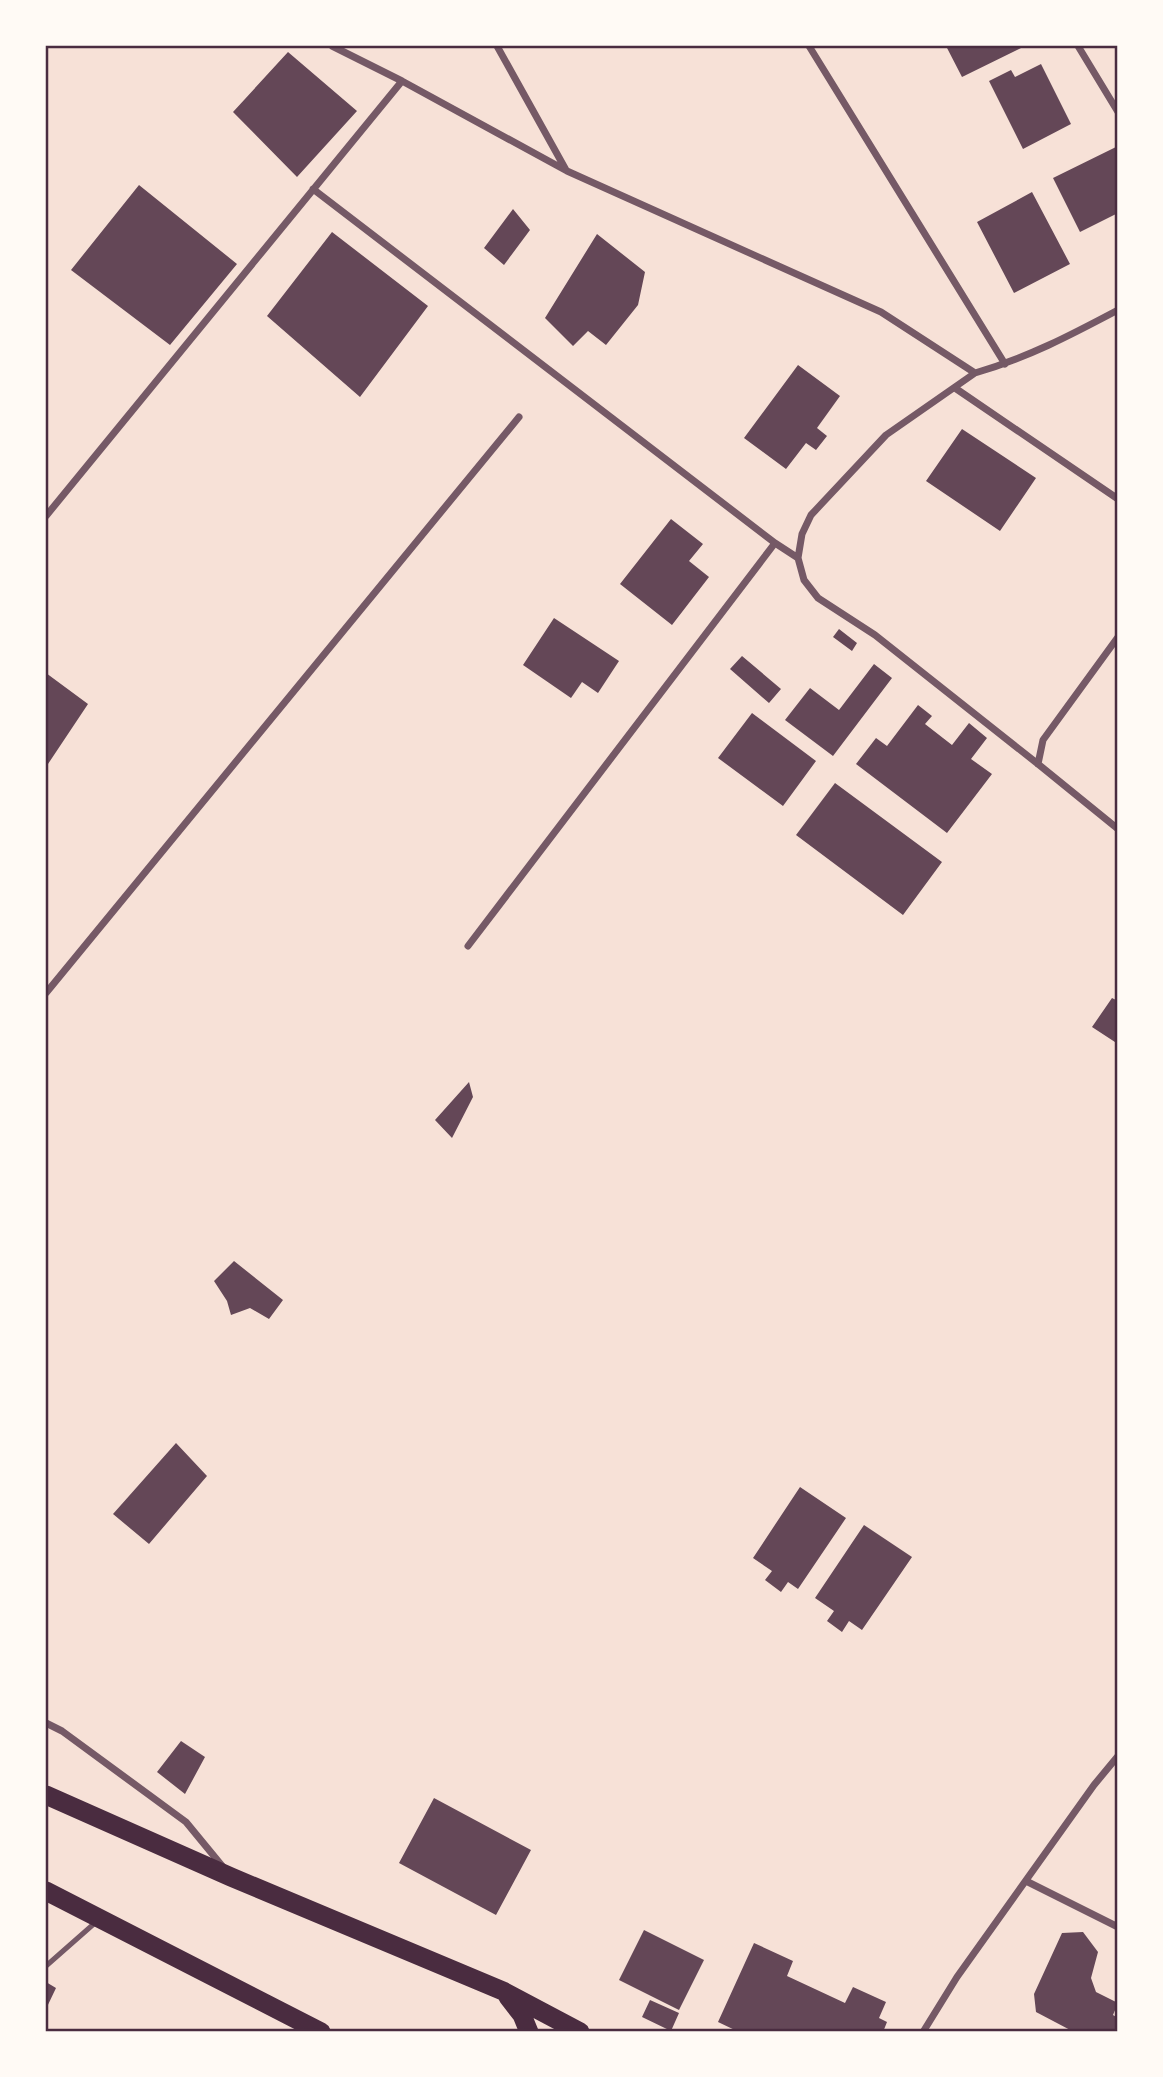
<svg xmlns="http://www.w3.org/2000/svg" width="1163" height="2077" viewBox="0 0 1163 2077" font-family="'Sofia Sans Condensed',sans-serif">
<rect width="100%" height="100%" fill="#f7e1d7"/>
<!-- building -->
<path fill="#644757" d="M946,46H1025L962,77Z
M288,52L357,111L297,177L233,112Z
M1041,64L1071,124L1023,149L989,81L1011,70L1015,77Z
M1118,146V213L1080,232L1053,178Z
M139,185L237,264L170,345L71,270Z
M1032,192L1070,264L1014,293L977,222Z
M513,209L530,230L504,265L484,248Z
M332,232L428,306L360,397L267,316Z
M597,234L645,272L638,305L606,345L588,331L573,346L545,318Z
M798,365L840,396L817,428L827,436L816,450L806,443L786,469L744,438Z
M962,429L1036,478L1000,531L926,481Z
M671,519L703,544L689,561L709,577L672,625L620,584Z
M554,618L619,661L598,693L582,682L571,698L523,665Z
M839,629L857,643L852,651L833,637Z
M742,656L781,689L769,703L730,669Z
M874,664L892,678L833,756L785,720L810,688L839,710Z
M46,673L88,704L46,767Z
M918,705L932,716L925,724L952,745L969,723L987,738L971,759L992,774L947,833L856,764L876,738L887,746Z
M752,713L816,761L783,806L718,758Z
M835,783L942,862L903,915L796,835Z
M1112,998L1118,1001V1044L1092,1027Z
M469,1082L473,1097L452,1138L435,1120Z
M234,1261L283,1300L269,1319L250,1308L231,1315L227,1301L214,1281Z
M176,1443L207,1476L149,1544L113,1514Z
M800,1487L846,1518L798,1589L788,1582L781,1592L765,1580L772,1571L753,1558Z
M864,1525L912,1557L862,1630L849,1621L842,1632L827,1621L834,1611L815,1598Z
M181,1741L205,1757L185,1794L157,1772Z
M434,1798L531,1850L496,1915L399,1863Z
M644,1930L704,1960L679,2010L619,1980Z
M1083,1932L1098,1952L1091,1978L1096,1992L1118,2003L1113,2015L1118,2018L1116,2032H1074L1036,2012L1034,1994L1062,1933Z
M754,1943L793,1961L787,1976L845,2003L853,1987L886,2002L879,2018L887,2022L883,2032H739L718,2022Z
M46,1982L56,1988L46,2009Z
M650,2000L679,2013L671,2031L642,2017Z"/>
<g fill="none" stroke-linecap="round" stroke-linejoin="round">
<!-- service -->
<path stroke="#755966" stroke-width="5" d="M46,1966L96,1922"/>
<!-- minor -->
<path stroke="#755966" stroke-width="7" d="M332,46L402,81L567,171L881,312L975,373C1029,357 1069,336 1118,310
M497,46L566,170
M809,46L1005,364
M1078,46L1118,112
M313,189L775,543L798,558
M975,373L886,435L811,515L802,534L798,558L804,580L818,598L875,635L1038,764L1118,829
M955,388L1118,499
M46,516L402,81
M1038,764L1043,740L1118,637
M468,946L775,543
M46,993L519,417
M46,1723L62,1731L186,1822L223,1867
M1026,1881L1118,1927
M923,2032L957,1977L1094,1785L1118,1756"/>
<!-- trunk -->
<path stroke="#4a2c40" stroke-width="19" d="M46,1795L231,1877L503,1991L580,2032
M46,1891L321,2032
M508,1997L522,2015L529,2032"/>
</g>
<!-- border -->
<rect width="1163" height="2077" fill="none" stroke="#fffaf5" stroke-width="94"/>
<rect x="47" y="47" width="1069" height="1983" fill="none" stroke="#4a2c40" stroke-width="2.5"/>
</svg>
